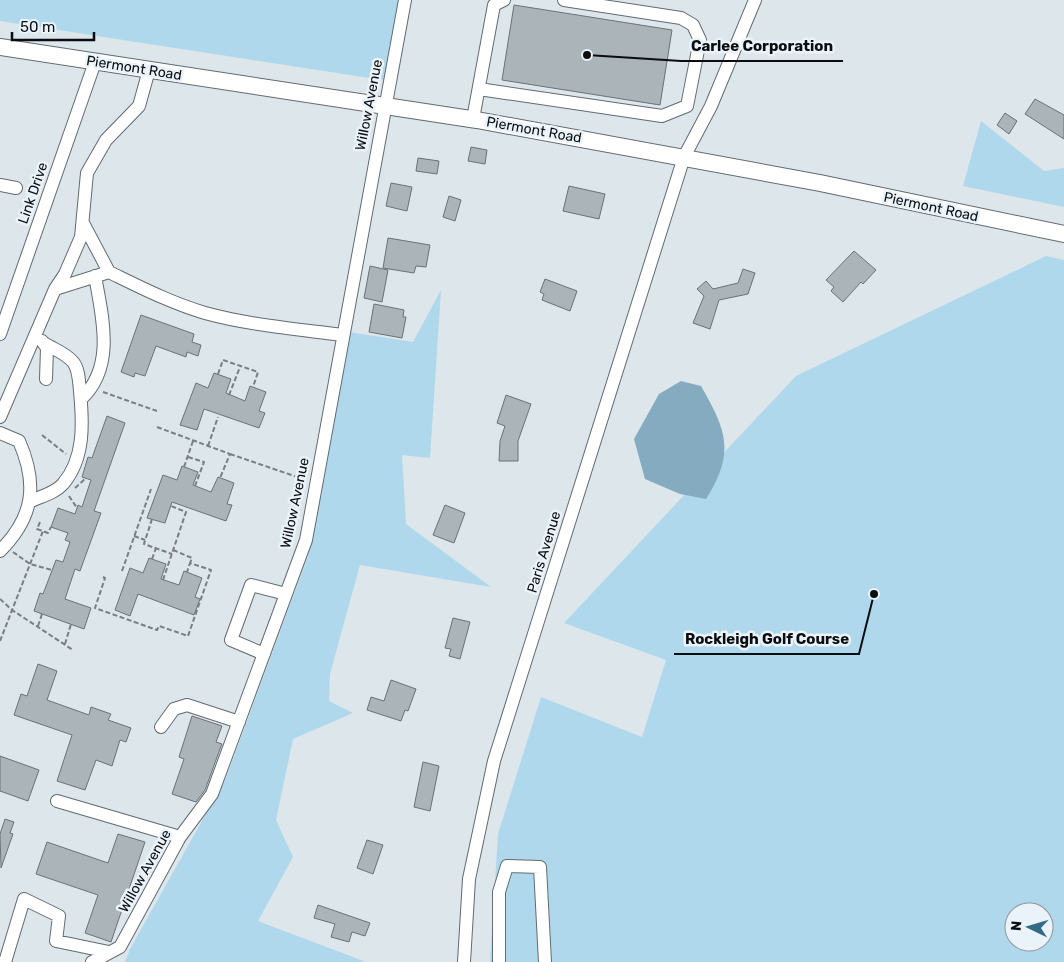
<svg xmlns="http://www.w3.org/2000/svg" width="1064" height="962" viewBox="0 0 1064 962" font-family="Rubik,sans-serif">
<rect width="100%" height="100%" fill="#dde6eb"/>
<!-- green -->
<path fill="#b0d8ed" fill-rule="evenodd" d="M0,0H408L389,81L0,21Z
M981,121L1044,171L1064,168V207L963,186Z
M1046,256L1064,260V962H490L498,834L541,697L642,737L666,660L564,623L796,376ZM1014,912H1044V942H1014Z
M441,290L430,458L402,455L406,524L491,587L360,565L330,674L329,701L353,713L293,739L276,820L293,857L258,921L366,962H125L130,949L226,778L308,556L342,331L413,342Z"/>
<!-- water -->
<path fill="#85abc0" d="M681,381L701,386C727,431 735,453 706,499L680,494L645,479L634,439L659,394Z"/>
<!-- building -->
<path fill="#abb4b9" stroke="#6a7277" d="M514,5L672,30L660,105L502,80Z
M1035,99L1064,115V139L1025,114Z
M1005,113L1017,121L1009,134L997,125Z
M471,147L487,150L485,164L468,161Z
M418,158L439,161L437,174L416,171Z
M391,183L412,187L407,211L386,206Z
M569,186L605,194L599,219L563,211Z
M449,196L461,200L455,221L443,217Z
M388,238L430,245L426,267L416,266L414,273L383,268Z
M854,251L876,270L863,284L861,282L843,302L831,291L834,287L826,280Z
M370,266L388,270L382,302L364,298Z
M743,269L755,273L748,294L719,300L710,329L693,323L704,296L697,289L706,281L713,289L738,283Z
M545,279L577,291L570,311L542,300L544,294L540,292Z
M374,304L404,310L403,317H406L402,338L369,332Z
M141,315L194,334L192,342L201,345L198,356L187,352L186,357L156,346L145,376L135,373L134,377L121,372Z
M214,373L231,379L226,393L245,401L250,386L266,392L259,411L265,413L259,428L204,409L197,430L180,425L196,383L208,388Z
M506,395L531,404L518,441V461H499L500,441L505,426L497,423Z
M107,416L125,423L94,511L101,513L80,571L75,569L65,599L91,608L84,629L34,611L40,593L43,594L56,560L63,562L70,542L65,540L68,533L51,527L58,508L75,514L78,505L82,507L91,480L82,477L88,457L92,458Z
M182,466L198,472L193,485L211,492L218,477L234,483L227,504L232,505L226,521L172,502L165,523L147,518L163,475L177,480Z
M445,505L465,513L454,543L433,535Z
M149,558L166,564L161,579L179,585L184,571L202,578L195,597L200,599L194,615L138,594L130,616L115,610L130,568L143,573Z
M453,618L470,622L460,659L449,656L451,649L445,648Z
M38,664L57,671L47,700L89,715L91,707L111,714L108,720L131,728L126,742L120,740L112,766L96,760L85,790L57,781L72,735L14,715L21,694L27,696Z
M391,680L416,689L408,711L405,710L401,721L367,710L371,697L384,701Z
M192,716L222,726L216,742L222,744L220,749L205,790L196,802L172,794L184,759L179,757Z
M0,756L39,770L28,801L0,791Z
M423,762L439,766L430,811L414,807Z
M5,819L14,822L10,833L13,834L1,868L0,834Z
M118,834L145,842L111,942L85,933L98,895L36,874L47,842L108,863Z
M367,840L383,845L373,874L357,868Z
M318,905L370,923L365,936L352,932L349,942L331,937L335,924L314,918Z"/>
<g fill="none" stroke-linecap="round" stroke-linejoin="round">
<defs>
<path id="minor" d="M479,89L662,116L687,106L700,40L693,25L681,18L564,0
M473,119L494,5L504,0
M0,185L16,188
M83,223L109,272
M55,289L109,272C140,287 171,303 205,313C249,325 296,329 342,335
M0,334L95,62
M42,341L47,348L46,379
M81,399C116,367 102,316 95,276
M0,417L55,289L65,274L81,237L87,173L106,140L139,106L149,70
M0,433L19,441C38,484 34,517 0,551
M29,502C41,496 54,494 63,484C85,458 83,423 80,391C79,382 79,369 73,362C66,353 53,349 44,343
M264,654L231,640L251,585L286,594
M161,727L174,709L187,705L239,722
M57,801L180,837
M5,962L24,899L59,916L56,941L109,952
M92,962L120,947L180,837L212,794L306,540L405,0
M464,962L469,879L494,761L684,157L711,106L755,0
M499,962V892L507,866L540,867L545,962"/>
<path id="major" d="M0,47L477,120L820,183L1064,234"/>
</defs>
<!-- minor casing -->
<use href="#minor" stroke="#626b6f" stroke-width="14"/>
<!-- major casing -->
<use href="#major" stroke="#626b6f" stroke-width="18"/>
<!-- path -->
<path stroke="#797f82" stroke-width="2" stroke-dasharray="5 2.5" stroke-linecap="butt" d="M218,374L223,360L258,372L253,387
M103,392L157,411
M229,395L240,367
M157,427L230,454L220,478
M42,435L66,454
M208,446L218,417
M230,454L306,480
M188,457L204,462L195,486
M184,467L193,441
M75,488L86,478
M69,496L77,508
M152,519L144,544L172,554
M40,522L37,529L48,533L51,527
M134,536L145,540
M173,550L192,558L190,563
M13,552L30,564L52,570
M152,559L156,548
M122,571L151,489
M103,577L105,578L95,608L157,630L159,626L188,636L211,570L190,563L187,572
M163,580L186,512L171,506
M0,599L12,610L73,650
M38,626L42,614
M0,641L43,531
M65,644L71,624"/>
<!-- minor -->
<use href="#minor" stroke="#fff" stroke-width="12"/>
<!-- major -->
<use href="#major" stroke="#fff" stroke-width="16"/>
</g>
<g text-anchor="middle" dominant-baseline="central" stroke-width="5" stroke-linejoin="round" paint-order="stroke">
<!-- street labels -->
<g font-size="14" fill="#0b0e10" stroke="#eaf3f9">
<text transform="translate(134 68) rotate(9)">Piermont Road</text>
<text transform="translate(369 105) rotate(-79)">Willow Avenue</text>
<text transform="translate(534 130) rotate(10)">Piermont Road</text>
<text transform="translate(33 193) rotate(-71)">Link Drive</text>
<text transform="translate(931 207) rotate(12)">Piermont Road</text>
<text transform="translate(295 503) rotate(-78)">Willow Avenue</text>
<text transform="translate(544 552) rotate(-73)">Paris Avenue</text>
<text transform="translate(145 871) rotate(-61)">Willow Avenue</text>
</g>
</g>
<!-- callouts -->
<path fill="none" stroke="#0b0e10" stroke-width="2" d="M587 55L681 61H843M874 594L859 654H674"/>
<g fill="#0b0e10" stroke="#eaf3f9" stroke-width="2">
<circle cx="587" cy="55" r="5"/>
<circle cx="874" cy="594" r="5"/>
</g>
<g font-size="15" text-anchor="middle" font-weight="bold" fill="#0b0e10" stroke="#eaf3f9" stroke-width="5" stroke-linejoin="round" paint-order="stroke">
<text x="762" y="51">Carlee Corporation</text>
<text x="767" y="644">Rockleigh Golf Course</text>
</g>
<!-- north arrow -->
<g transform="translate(1029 927) rotate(275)"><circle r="24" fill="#eaf3f9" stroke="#91979c"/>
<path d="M0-4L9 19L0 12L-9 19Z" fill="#336a85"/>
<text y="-8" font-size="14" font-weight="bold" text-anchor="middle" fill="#0b0e10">N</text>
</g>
<!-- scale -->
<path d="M12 32v8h82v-8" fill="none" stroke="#0b0e10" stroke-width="2.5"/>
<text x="20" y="32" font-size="15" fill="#0b0e10" stroke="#eaf3f9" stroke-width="4" paint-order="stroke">50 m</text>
</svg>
